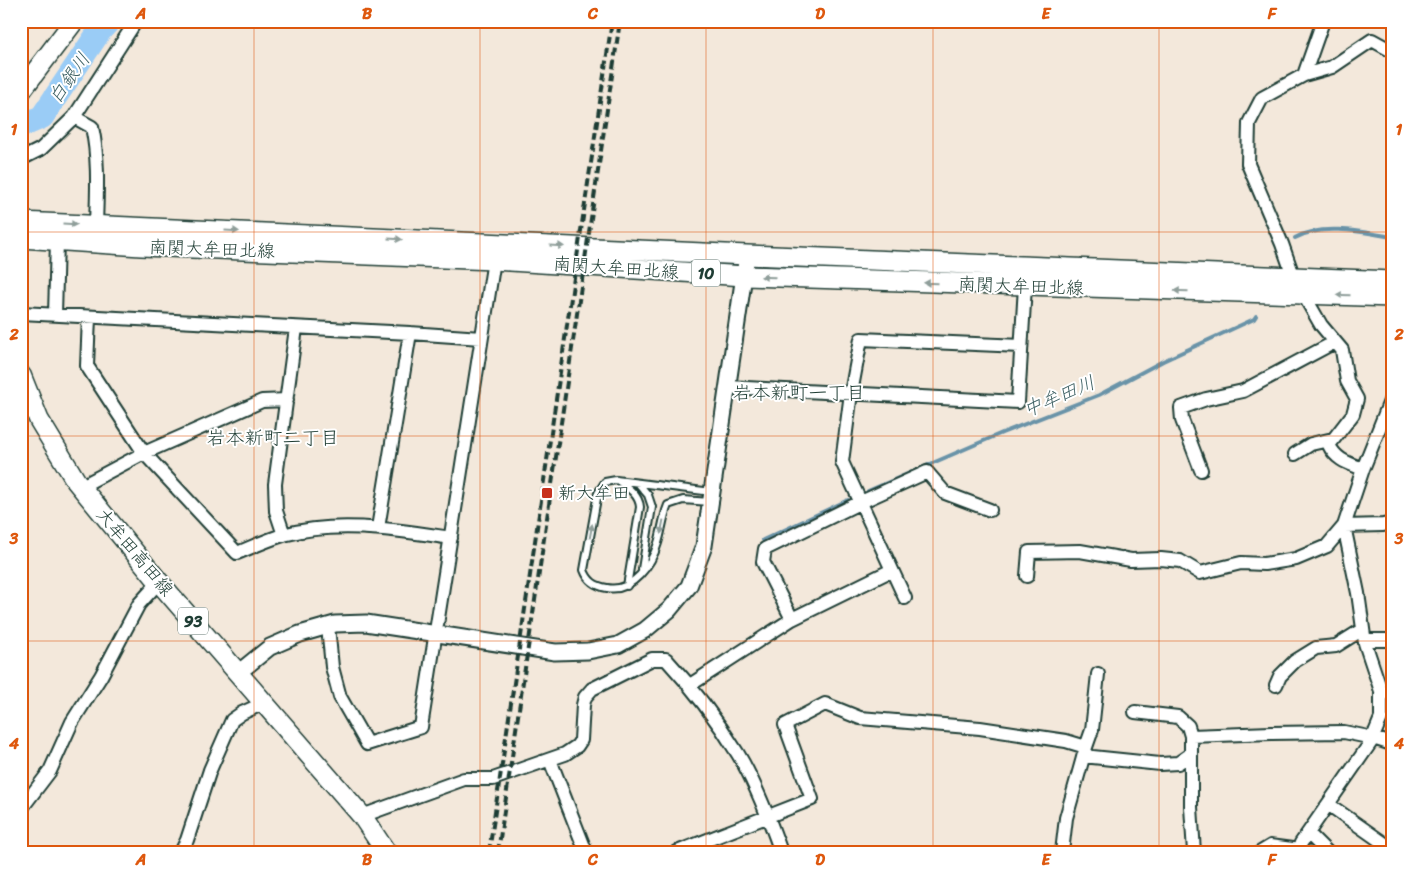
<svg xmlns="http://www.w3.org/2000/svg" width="1413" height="873" viewBox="0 0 1413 873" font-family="Sriracha,'Klee One',sans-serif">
<rect width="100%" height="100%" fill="#f3e8db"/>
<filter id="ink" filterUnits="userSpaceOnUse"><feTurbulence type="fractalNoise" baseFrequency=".02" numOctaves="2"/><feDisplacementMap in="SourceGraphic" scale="10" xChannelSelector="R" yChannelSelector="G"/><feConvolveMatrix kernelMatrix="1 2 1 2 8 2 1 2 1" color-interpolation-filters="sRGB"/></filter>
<g filter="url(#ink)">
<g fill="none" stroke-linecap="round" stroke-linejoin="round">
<!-- stream -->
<path stroke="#6993a8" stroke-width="4" d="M1295,238C1322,223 1363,232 1392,237
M868,491L1002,433L1099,395L1163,361L1254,319L1256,316
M763,540L848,500"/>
<!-- river -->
<path stroke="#9accf6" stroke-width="24" d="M21,126L42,117L99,32L109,21"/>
<defs>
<path id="service" d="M617,480C627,487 639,494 640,507L627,586
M638,483L648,495L652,507L642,569
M710,502L683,500L668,505C663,517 662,530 658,543C652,564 632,593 607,588C595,586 588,581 584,570L598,493L605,482L616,480L712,492
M1255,852L1270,843L1300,847"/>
<path id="minor" d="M1304,75L1323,21
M74,117L92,127C99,159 97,192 96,225
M21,159L41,149L74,117L136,21
M21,313L410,333L481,338
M55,315L57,240
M89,317L87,366L144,453L237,553C252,547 267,540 283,535C338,520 396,530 451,538
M728,387L1018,402L1025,286
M1295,454L1311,444L1333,439
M1363,469C1348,463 1336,460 1329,445L1353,414L1357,399L1347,381L1342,350L1321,325L1294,278L1282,244L1248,164L1249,123L1262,98L1304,75L1332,67L1372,40L1392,51
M1201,470L1182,420L1181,408L1206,399L1243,391L1335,342
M80,487L144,453L262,401L287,400
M1344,526L1383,525L1392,523
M378,528L410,333
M284,535L276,511L275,484L296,328
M1027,576L1029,552L1080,551L1131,560L1161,559L1180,561L1200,573L1241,563L1264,564L1296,559L1327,546L1344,526L1363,469L1392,396
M905,598L842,462L851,393L861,339L1021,346
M792,619L763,562L765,549L861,502L927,472L945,493L990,510
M328,626L332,667L340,697L367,744L421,727L494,260
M1365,640H1392
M690,685L792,619L892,570
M1276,685L1280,676L1295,661L1316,648L1336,646L1363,629
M1135,712L1178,717L1188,726L1191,736V807L1194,852
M1191,736L1271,733L1344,732L1373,738L1392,744
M1083,756L1160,764L1178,763L1191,754
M550,760L586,852
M1328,804L1392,849
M21,809L50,771L72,722L101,676L139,604L159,582
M362,816L464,779H493L565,754L577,746L581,740L583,705L585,697L592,689L652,659H666C693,688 717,720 738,754C755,782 770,821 781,852
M1308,833L1327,852
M181,852L187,840L210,770L232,720L242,713L264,703
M677,852L812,799L785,725L825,704L860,718L980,728L1066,741L1086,747
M1062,852L1066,818L1086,747L1092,730L1098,674
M1298,852L1301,843L1371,742L1381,718V691L1365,643L1358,593L1344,526"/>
<path id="tertiary" d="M238,673L270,647L300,634L335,624L366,623L555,652L588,651L618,645L645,630L669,610L689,586L704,546L747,255"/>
<path id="primary" d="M21,91L74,21
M21,222L747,255L1392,281
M21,238L141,246L494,260L745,276L1392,297
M21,375L39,420L76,481L159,582L362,816L386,852"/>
</defs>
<!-- service casing -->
<use href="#service" stroke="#1f3d34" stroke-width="10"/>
<!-- minor casing -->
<use href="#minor" stroke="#1f3d34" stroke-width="16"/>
<!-- tertiary casing -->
<use href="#tertiary" stroke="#1f3d34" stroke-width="19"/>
<!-- primary casing -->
<use href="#primary" stroke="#1f3d34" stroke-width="22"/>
<!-- service -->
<use href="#service" stroke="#fff" stroke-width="6"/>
<!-- minor -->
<use href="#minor" stroke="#fff" stroke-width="12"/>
<!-- tertiary -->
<use href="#tertiary" stroke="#fff" stroke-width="15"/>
<!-- primary -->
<use href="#primary" stroke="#fff" stroke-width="19"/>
<!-- rail -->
<path stroke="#1f3d34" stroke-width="4" stroke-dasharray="8 4" stroke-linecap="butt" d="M489,852L612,21
M498,852L620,21"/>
</g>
<!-- one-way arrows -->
<defs><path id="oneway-solid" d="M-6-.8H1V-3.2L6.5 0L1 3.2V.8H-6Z" transform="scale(1.25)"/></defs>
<g fill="#8f9e9a">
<use href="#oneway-solid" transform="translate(70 224) rotate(3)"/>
<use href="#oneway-solid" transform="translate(232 231) rotate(3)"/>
<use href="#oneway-solid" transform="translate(395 239) rotate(3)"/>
<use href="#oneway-solid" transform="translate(557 246) rotate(3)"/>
<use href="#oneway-solid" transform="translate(768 277) rotate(-178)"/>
<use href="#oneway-solid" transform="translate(931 283) rotate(-178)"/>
<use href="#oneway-solid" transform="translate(1181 291) rotate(-178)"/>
<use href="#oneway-solid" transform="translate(1343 295) rotate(-178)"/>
<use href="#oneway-solid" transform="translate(662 527) rotate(101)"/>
<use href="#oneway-solid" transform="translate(591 531) rotate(-80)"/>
</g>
</g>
<!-- grid -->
<path fill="none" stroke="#de580e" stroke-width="1" stroke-opacity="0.55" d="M254,21V852M480,21V852M706,21V852M933,21V852M1159,21V852M21,232H1392M21,436H1392M21,641H1392"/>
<!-- markers -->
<rect fill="#c8321e" stroke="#fff" stroke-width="2" x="541" y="487" width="12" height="12" rx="2.5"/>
<g text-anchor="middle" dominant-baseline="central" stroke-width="4" stroke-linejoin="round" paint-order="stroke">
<!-- shield labels -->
<g fill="#fff" stroke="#627771" stroke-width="1">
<rect x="692" y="259.5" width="28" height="27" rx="4"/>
<rect x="178" y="607.5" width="30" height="27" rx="4"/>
</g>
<g font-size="16" font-weight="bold" fill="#1f3d34">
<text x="706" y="273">10</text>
<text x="193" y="621">93</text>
</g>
<!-- street labels -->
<g font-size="18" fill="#1f3d34" stroke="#fff">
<text transform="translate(212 249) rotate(2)">南関大牟田北線</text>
<text transform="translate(616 268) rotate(4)">南関大牟田北線</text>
<text transform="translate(1021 286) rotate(2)">南関大牟田北線</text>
<text transform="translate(135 552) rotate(50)">大牟田高田線</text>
</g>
<!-- poi labels -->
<g font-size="18" fill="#1f3d34" stroke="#fff" text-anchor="start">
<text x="558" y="493">新大牟田</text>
</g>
<!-- water labels -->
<g font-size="19" font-style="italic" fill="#3e6164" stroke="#fff">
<text transform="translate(69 78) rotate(-55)">白銀川</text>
<text transform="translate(1059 396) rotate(-23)">中牟田川</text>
</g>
<!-- neighbourhood labels -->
<g font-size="19" fill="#1f3d34" stroke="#fff">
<text x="799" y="392">岩本新町一丁目</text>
<text x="273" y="437">岩本新町二丁目</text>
</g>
</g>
<!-- margin -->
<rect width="1413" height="873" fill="none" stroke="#fff" stroke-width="55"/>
<rect x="28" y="28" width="1358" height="818" fill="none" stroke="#de580e" stroke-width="2"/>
<g font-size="16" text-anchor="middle" font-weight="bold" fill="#de580e">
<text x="141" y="19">A</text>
<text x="367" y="19">B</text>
<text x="593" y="19">C</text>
<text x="820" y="19">D</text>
<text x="1046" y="19">E</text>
<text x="1272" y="19">F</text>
<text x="14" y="135">1</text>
<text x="1399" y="135">1</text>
<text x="14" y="340">2</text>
<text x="1399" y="340">2</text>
<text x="14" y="544">3</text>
<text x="1399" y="544">3</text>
<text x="14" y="749">4</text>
<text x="1399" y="749">4</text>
<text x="141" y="865">A</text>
<text x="367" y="865">B</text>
<text x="593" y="865">C</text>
<text x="820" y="865">D</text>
<text x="1046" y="865">E</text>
<text x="1272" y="865">F</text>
</g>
</svg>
